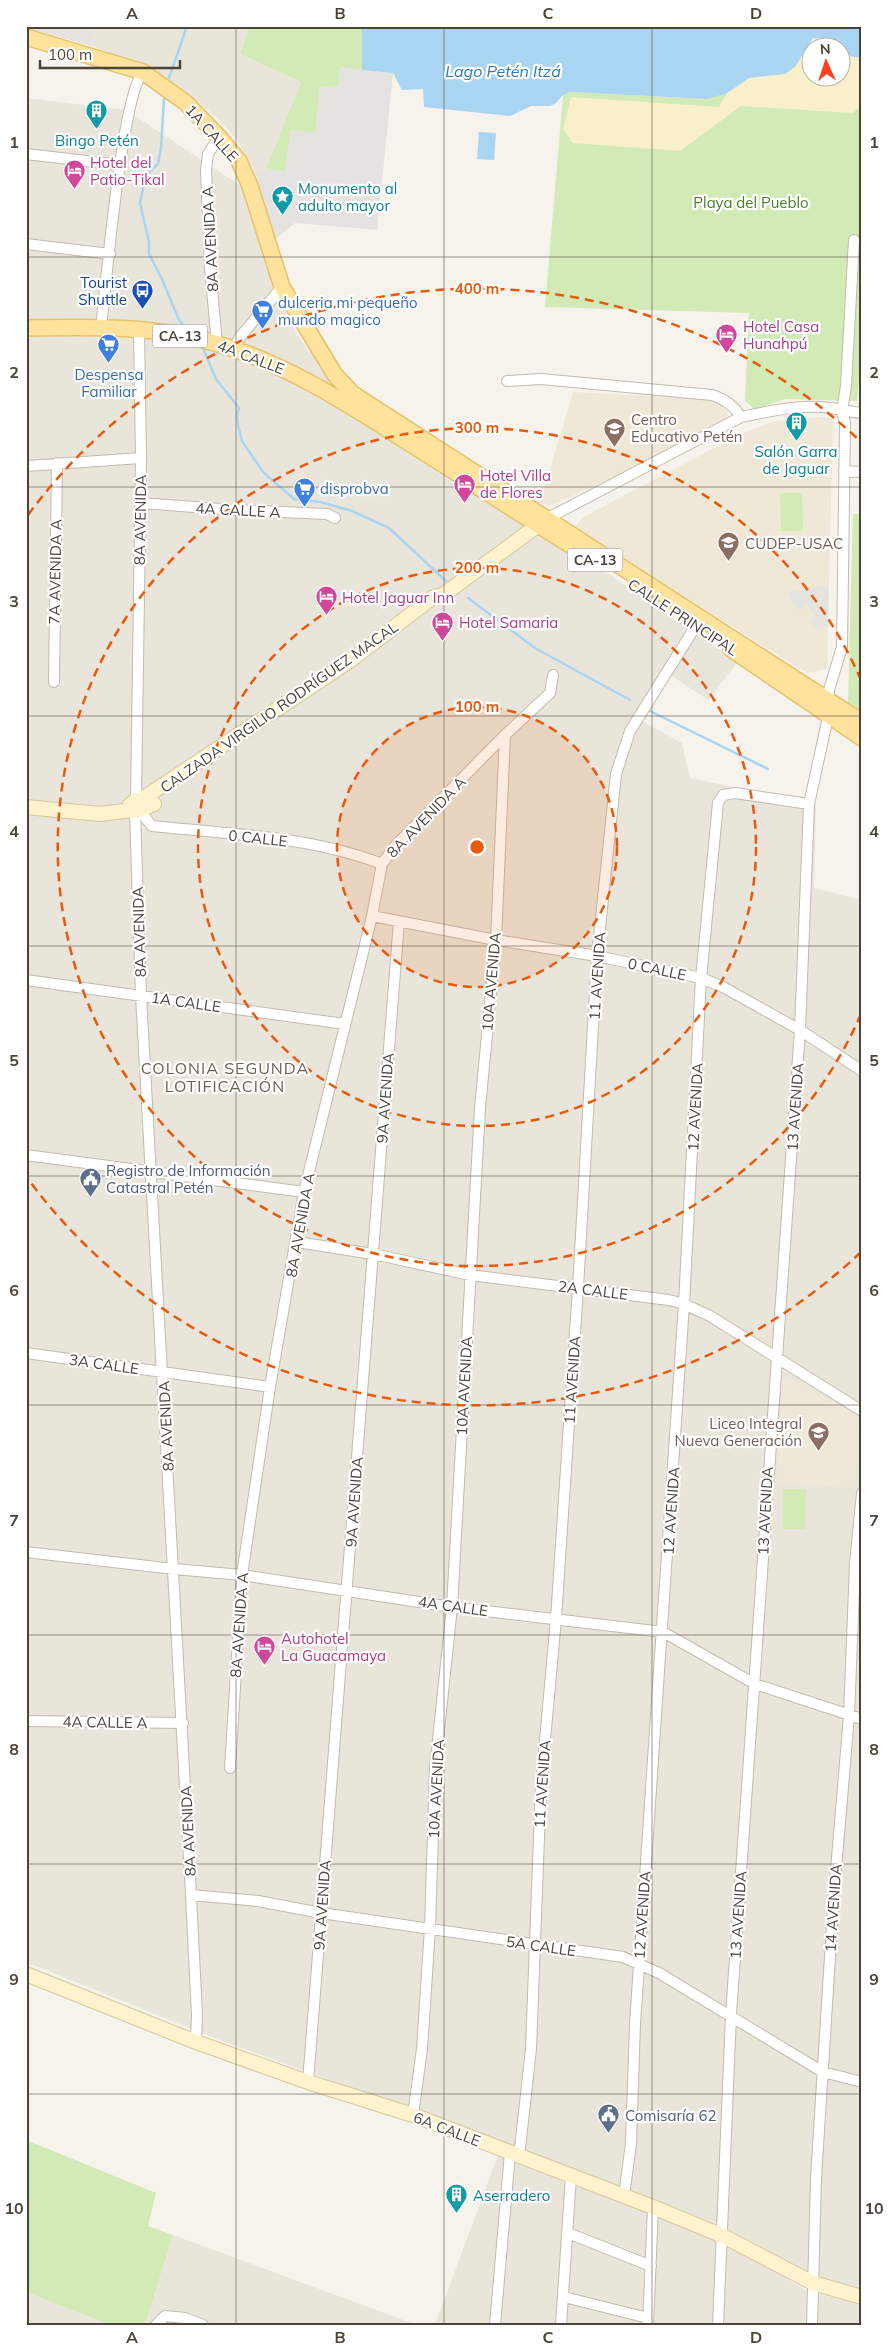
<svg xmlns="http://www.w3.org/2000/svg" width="888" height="2351" viewBox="0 0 888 2351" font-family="Mulish,sans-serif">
<rect width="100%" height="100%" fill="#f6f3ec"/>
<!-- residential -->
<path fill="#eae5da" d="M93,26H250L240,54L301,82L266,169L255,171L237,140L214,115L177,86L136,62L92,46Z
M26,98L126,110L244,188L266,267L295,332L336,388L367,424L447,479L563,543L738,662L708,700L669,674L642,721L682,743L690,778L816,805L814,888L862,900V2289L819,2277L715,2223L510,2145L214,2038L26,1962Z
M498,2155L677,2221L721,2240L805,2290L862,2305V2325H435Z
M173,2235L417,2325H145Z
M26,2292L110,2325H26Z"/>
<!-- education -->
<path fill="#efe8d6" d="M573,392L706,399L720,403L727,408L728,414L725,421L613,478L550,506L540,503Z
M821,417L833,419L827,669L807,673L574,528L583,518L602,507L743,433L775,421Z
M782,1379L799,1381L860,1419L855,1488L776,1482Z"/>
<!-- green -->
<path fill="#d2eab5" d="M250,26H362V70L340,67L339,86L320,87L316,132L285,172L266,169L301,82L240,54Z
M813,38H821L830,47L810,48V78H840L841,55L862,58V350L857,401L785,399L755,409L745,401L749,313L545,307L563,95L570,92L707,99L749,78H767L795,67Z
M780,493H802L803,531H781Z
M853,514H862V712L848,703Z
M783,1489H806L805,1529H782Z
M26,2140L156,2193L148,2226L173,2235L145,2325H110L26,2292Z"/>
<!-- sand -->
<path fill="#f9efc9" d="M813,38H821L830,47L810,48V78H840L841,55L862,58V105L853,113L741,106L680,151L573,143L563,129L571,97L719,107L727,93L749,78H767L795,67Z"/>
<!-- parking -->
<path fill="#e5e3e0" d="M26,26H93L92,46L26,28Z
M340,67L393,73L377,230L295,223L273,241L255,171L266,169L285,172L290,130L316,132L320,87L339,86Z
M818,586L829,589L828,626L817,629L810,621L816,616L807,605L799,610L787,593Z"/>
<!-- water -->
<path fill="#a9d4f2" d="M362,26H862V58L841,55L840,48L830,47L821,38H813L795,67L785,74L749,78L727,93L707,99L570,92L563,95L556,103L550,106H531L510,116L424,107L423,89L402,90L393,73L362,70Z
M479,132L496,133L494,160L477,159Z"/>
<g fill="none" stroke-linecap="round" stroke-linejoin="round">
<!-- stream -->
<path stroke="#a9d4f2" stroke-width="2.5" d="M169,78L187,26
M164,99L161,148L158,164L146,175L140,203L149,242V254L162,279L178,318L186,329
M203,348L216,379L239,408L237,414L238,426L242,441L263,472L294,499L320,502L352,511L389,528L446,581
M468,598L535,648L630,700
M650,711L768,769"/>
<defs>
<path id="street" d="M26,154L121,165
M26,244L110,254
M101,327C106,285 122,95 143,72
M217,344L210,268L206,170L208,154L219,137
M234,349L240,337L282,287
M507,381L541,379L712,395C726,400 733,405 741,417
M26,466L141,458
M844,471L862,472
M141,503L234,510L327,514L335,518
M548,518L741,417C769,411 801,404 831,408C841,410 851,412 862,413
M54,682L57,463
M136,800L141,458L139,330
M139,810L152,826C228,834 310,836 382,864
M135,811L141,996L191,1895L197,2015L196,2042
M372,916L496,940L597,956L701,978L723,987L800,1030L862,1071
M26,980L345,1024
M26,1155L304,1192
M297,1242L373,1254L470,1275L669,1300L684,1304L710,1316L862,1411
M26,1353L270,1387
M26,1552L174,1569L242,1575L452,1607L663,1632L755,1684L862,1719
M26,1721L183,1723
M230,1768L242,1575L270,1387L304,1192L372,916L382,864L395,846L505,735
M191,1895L258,1901L321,1913L623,1957L659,1973L823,2072L862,2082
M308,2082L399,921
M413,2115L422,2049L430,1928L435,1768L452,1607L480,1108L496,940L505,735L550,693L553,675
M519,2157L531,2049L541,1784L556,1619L578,1288L597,956L616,774L630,731L697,624
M624,2196L631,2143L635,2024L684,1304L701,978L718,803L723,795L735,793L809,804
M568,2233L651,2266
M564,2297L648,2318
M156,2325L165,2316L185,2318L203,2325
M495,2325L510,2153
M561,2325L571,2176
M648,2325L653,2207
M718,2325L731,2015L800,1030L809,804L828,717L829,690L842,647L845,423L842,411L846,386L854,240
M812,2325L816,2178L834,1893L849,1716L855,1564L862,1493"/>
<path id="secondary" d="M139,801L351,660L432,598L443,595L545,520
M26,807L100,814L132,810
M141,807L140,802L136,800L130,805L132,810L137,811L154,804
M26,1974L196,2042L308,2082L413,2115L653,2207L723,2236L813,2283L862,2297"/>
<path id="primary" d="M26,37L143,72L186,103L219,137L239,161L250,186L282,287L335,375L353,394L862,722
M26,328C91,327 156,325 218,344C287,364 346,403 406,441C464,478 522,515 580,551
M731,649L862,738"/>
</defs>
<!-- street casing -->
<use href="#street" stroke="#c2bbae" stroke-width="12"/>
<!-- secondary casing -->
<use href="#secondary" stroke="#d6c79b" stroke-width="16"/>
<!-- primary casing -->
<use href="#primary" stroke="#e6c16a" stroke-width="18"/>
<!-- street -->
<use href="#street" stroke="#fff" stroke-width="10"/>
<!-- secondary -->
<use href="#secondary" stroke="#fff3cd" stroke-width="14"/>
<!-- primary -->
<use href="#primary" stroke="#ffe39c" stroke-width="15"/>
</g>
<!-- grid -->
<path fill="none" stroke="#4b4439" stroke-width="1" stroke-opacity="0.55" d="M236,26V2325M444,26V2325M652,26V2325M26,257H862M26,487H862M26,716H862M26,946H862M26,1176H862M26,1405H862M26,1635H862M26,1864H862M26,2094H862"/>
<!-- distance rings -->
<circle cx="477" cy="847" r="140" fill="#e8590c" fill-opacity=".12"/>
<g fill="none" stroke="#e8590c" stroke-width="2.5" stroke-dasharray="9 6">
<circle cx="477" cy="847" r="140"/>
<circle cx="477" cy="847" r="279"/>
<path d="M861 1014A419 419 0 1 1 861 680"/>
<path d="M861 1252A558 558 0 0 1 28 1179M28 515A558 558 0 0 1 861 442"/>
</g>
<!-- icons -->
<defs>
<symbol id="building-pin" viewBox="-11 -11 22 30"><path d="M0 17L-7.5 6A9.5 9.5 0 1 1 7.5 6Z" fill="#0f9aa8" stroke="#fff"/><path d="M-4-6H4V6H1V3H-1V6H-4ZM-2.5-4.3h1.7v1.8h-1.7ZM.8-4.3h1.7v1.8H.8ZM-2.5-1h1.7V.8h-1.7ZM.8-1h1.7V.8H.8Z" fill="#fff"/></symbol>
<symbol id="hotel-pin" viewBox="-11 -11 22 30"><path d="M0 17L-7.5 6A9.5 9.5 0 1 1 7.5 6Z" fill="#d1479c" stroke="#fff"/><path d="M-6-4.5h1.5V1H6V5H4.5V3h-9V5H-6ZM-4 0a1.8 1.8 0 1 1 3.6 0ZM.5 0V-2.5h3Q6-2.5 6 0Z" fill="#fff"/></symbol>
<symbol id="sight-pin" viewBox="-11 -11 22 30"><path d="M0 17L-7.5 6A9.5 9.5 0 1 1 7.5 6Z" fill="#0f9aa8" stroke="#fff"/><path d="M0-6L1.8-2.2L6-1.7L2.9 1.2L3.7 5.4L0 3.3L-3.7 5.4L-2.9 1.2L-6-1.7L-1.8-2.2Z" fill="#fff"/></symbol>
<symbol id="bus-pin" viewBox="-11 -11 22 30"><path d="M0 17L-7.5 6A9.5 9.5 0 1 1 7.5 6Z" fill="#1a4fb4" stroke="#fff"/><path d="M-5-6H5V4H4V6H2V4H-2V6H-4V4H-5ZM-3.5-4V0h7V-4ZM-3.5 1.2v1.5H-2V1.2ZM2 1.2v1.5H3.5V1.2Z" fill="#fff"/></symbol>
<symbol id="supermarket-pin" viewBox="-11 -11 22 30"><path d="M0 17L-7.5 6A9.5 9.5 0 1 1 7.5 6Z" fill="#3f7fe0" stroke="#fff"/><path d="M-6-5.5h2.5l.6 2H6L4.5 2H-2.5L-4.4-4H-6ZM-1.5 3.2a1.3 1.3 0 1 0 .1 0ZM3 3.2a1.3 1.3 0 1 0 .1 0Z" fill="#fff"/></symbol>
<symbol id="school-pin" viewBox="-11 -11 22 30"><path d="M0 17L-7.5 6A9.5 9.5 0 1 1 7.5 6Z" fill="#8d6e63" stroke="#fff"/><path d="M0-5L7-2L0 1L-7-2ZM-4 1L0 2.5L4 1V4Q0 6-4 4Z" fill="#fff"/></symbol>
<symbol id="university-pin" viewBox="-11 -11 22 30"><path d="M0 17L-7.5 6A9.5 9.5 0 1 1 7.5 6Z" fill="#8d6e63" stroke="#fff"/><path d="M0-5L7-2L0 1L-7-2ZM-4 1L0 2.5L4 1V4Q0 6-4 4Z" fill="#fff"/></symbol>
<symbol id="civic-pin" viewBox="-11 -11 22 30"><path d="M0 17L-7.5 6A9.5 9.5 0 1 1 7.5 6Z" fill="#5c6f8a" stroke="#fff"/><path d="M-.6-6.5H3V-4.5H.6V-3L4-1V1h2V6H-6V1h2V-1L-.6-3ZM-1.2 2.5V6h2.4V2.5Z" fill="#fff"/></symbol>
</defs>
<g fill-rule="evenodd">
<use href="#building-pin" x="84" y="98" width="25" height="34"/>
<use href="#hotel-pin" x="62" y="158" width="25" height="34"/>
<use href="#sight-pin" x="270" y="184" width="25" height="34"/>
<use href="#bus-pin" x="130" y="278" width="25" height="34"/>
<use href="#supermarket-pin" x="250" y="298" width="25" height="34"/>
<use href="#hotel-pin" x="714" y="322" width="25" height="34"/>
<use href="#supermarket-pin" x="96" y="332" width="25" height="34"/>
<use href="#building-pin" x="784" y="410" width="25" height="34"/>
<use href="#school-pin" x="602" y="416" width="25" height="34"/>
<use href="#hotel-pin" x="452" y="472" width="25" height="34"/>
<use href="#supermarket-pin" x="292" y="476" width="25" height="34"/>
<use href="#university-pin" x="716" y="530" width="25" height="34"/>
<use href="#hotel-pin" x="314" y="584" width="25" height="34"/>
<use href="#hotel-pin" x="430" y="610" width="25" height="34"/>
<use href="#civic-pin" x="78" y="1166" width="25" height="34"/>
<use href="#school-pin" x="806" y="1420" width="25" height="34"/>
<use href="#hotel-pin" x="252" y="1634" width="25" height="34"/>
<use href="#civic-pin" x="596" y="2102" width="25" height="34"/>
<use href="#building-pin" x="444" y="2182" width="25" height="34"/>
</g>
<g text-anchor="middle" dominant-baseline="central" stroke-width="4.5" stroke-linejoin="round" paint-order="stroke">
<!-- shield labels -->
<g fill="#fff" stroke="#817c74" stroke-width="1">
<rect x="152.5" y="324.5" width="55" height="23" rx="4"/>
<rect x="567.5" y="548.5" width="55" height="23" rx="4"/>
</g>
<g font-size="14" font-weight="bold" fill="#4b4439">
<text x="180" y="336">CA-13</text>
<text x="595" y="560">CA-13</text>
</g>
<!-- street labels -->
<g font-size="15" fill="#4b4439" stroke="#fff">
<text transform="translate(212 133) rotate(48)">1A CALLE</text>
<text transform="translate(210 239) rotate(-93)">8A AVENIDA A</text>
<text transform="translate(251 357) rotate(21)">4A CALLE</text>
<text transform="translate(238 510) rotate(3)">4A CALLE A</text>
<text transform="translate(140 520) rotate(-89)">8A AVENIDA</text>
<text transform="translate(55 572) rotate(-89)">7A AVENIDA A</text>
<text transform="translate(683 617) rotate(33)">CALLE PRINCIPAL</text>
<text transform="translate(279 707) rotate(-35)">CALZADA VIRGILIO RODRÍGUEZ MACAL</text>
<text transform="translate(426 817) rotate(-46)">8A AVENIDA A</text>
<text transform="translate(258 838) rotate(6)">0 CALLE</text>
<text transform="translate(139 932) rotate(-92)">8A AVENIDA</text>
<text transform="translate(657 969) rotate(12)">0 CALLE</text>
<text transform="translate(597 976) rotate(-86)">11 AVENIDA</text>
<text transform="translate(491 982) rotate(-85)">10A AVENIDA</text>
<text transform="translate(186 1002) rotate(8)">1A CALLE</text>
<text transform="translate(385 1098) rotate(-86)">9A AVENIDA</text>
<text transform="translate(695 1107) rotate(-87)">12 AVENIDA</text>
<text transform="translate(795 1107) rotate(-86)">13 AVENIDA</text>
<text transform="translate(300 1225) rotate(-80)">8A AVENIDA A</text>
<text transform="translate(593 1290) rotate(7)">2A CALLE</text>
<text transform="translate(104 1364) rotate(8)">3A CALLE</text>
<text transform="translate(572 1380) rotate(-86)">11 AVENIDA</text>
<text transform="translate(464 1386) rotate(-87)">10A AVENIDA</text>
<text transform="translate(166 1426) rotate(-93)">8A AVENIDA</text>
<text transform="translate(354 1502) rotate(-86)">9A AVENIDA</text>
<text transform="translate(671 1511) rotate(-86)">12 AVENIDA</text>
<text transform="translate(765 1511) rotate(-87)">13 AVENIDA</text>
<text transform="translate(453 1606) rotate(8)">4A CALLE</text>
<text transform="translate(239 1625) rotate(-86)">8A AVENIDA A</text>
<text transform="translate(105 1722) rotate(1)">4A CALLE A</text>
<text transform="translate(542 1784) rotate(-86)">11 AVENIDA</text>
<text transform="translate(436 1789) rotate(-87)">10A AVENIDA</text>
<text transform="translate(188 1831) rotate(-93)">8A AVENIDA</text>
<text transform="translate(322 1905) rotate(-86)">9A AVENIDA</text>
<text transform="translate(833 1908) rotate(-86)">14 AVENIDA</text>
<text transform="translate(642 1915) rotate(-86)">12 AVENIDA</text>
<text transform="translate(738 1915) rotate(-86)">13 AVENIDA</text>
<text transform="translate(541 1946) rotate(8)">5A CALLE</text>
<text transform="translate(447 2129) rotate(21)">6A CALLE</text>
</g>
<!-- culture labels -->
<g font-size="15" fill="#0d838f" stroke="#fff">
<text x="97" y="140">Bingo Petén</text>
<text x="298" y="188" text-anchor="start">Monumento al<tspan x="298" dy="17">adulto mayor</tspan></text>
<text x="796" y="451">Salón Garra<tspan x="796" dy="17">de Jaguar</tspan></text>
<text x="473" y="2195" text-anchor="start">Aserradero</text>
</g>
<!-- hotel labels -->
<g font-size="15" fill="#b23c85" stroke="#fff" text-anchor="start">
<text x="90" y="162">Hotel del<tspan x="90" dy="17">Patio-Tikal</tspan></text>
<text x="743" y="326">Hotel Casa<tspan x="743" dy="17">Hunahpú</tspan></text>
<text x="480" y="475">Hotel Villa<tspan x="480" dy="17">de Flores</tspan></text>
<text x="342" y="597">Hotel Jaguar Inn</text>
<text x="459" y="622">Hotel Samaria</text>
<text x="281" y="1638">Autohotel<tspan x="281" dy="17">La Guacamaya</tspan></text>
</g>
<!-- park labels -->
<g font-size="15" fill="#4a7f2a" stroke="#fff">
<text x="751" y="202">Playa del Pueblo</text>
</g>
<!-- transit labels -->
<g font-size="15" fill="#164399" stroke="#fff" text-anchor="end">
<text x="127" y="282">Tourist<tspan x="127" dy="17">Shuttle</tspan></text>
</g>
<!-- shop labels -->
<g font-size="15" fill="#366cbe" stroke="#fff" text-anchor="start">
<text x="278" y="302">dulceria mi pequeño<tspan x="278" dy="17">mundo magico</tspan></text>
<text x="109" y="374" text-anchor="middle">Despensa<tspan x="109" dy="17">Familiar</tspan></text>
<text x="320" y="488">disprobva</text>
</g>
<!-- education labels -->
<g font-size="15" fill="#785e54" stroke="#fff" text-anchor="start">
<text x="631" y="419">Centro<tspan x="631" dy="17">Educativo Petén</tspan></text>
<text x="745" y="543">CUDEP-USAC</text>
<text x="802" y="1423" text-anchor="end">Liceo Integral<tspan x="802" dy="17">Nueva Generación</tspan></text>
</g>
<!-- service labels -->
<g font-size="15" fill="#4e5e75" stroke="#fff" text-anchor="start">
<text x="106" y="1170">Registro de Información<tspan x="106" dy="17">Catastral Petén</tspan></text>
<text x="625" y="2115">Comisaría 62</text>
</g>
<!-- water labels -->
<g font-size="16" font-style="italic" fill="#2e7ab2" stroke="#fff">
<text x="503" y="71">Lago Petén Itzá</text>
</g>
<!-- neighbourhood labels -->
<g font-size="16" letter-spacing="1" fill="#6e6250" stroke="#fff">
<text x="225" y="1068">COLONIA SEGUNDA<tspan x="225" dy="18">LOTIFICACIÓN</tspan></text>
</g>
</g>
<circle cx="477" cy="847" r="8" fill="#e8590c" stroke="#fff" stroke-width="2.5"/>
<g font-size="15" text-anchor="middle" font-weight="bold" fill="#e8590c" stroke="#fff" stroke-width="4.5" stroke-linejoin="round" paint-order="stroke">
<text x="477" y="294">400 m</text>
<text x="477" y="433">300 m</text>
<text x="477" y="573">200 m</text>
<text x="477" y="712">100 m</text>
</g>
<!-- border -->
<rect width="888" height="2351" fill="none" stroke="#ffffff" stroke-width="55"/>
<!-- north arrow -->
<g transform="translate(826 62) rotate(357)"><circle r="24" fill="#ffffff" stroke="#b7b4b0"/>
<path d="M0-4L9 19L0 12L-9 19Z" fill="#fc3f1d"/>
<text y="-8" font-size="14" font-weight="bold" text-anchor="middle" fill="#4b4439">N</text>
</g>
<!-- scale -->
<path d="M40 60v8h140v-8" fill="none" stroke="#4b4439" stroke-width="2.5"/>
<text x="48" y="60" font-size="15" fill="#4b4439" stroke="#ffffff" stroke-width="4" paint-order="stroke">100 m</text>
<rect x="28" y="28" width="832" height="2296" fill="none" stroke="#4b4439" stroke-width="2"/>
<g font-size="16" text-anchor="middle" font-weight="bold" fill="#4b4439">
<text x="132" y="19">A</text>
<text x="340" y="19">B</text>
<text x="548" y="19">C</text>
<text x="756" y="19">D</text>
<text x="14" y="148">1</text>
<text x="874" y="148">1</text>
<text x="14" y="378">2</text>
<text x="874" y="378">2</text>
<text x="14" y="607">3</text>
<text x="874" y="607">3</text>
<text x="14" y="837">4</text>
<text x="874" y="837">4</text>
<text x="14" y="1066">5</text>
<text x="874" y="1066">5</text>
<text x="14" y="1296">6</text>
<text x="874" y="1296">6</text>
<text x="14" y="1526">7</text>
<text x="874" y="1526">7</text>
<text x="14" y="1755">8</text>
<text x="874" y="1755">8</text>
<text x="14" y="1985">9</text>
<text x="874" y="1985">9</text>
<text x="14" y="2214">10</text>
<text x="874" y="2214">10</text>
<text x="132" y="2343">A</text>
<text x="340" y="2343">B</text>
<text x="548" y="2343">C</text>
<text x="756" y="2343">D</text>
</g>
</svg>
